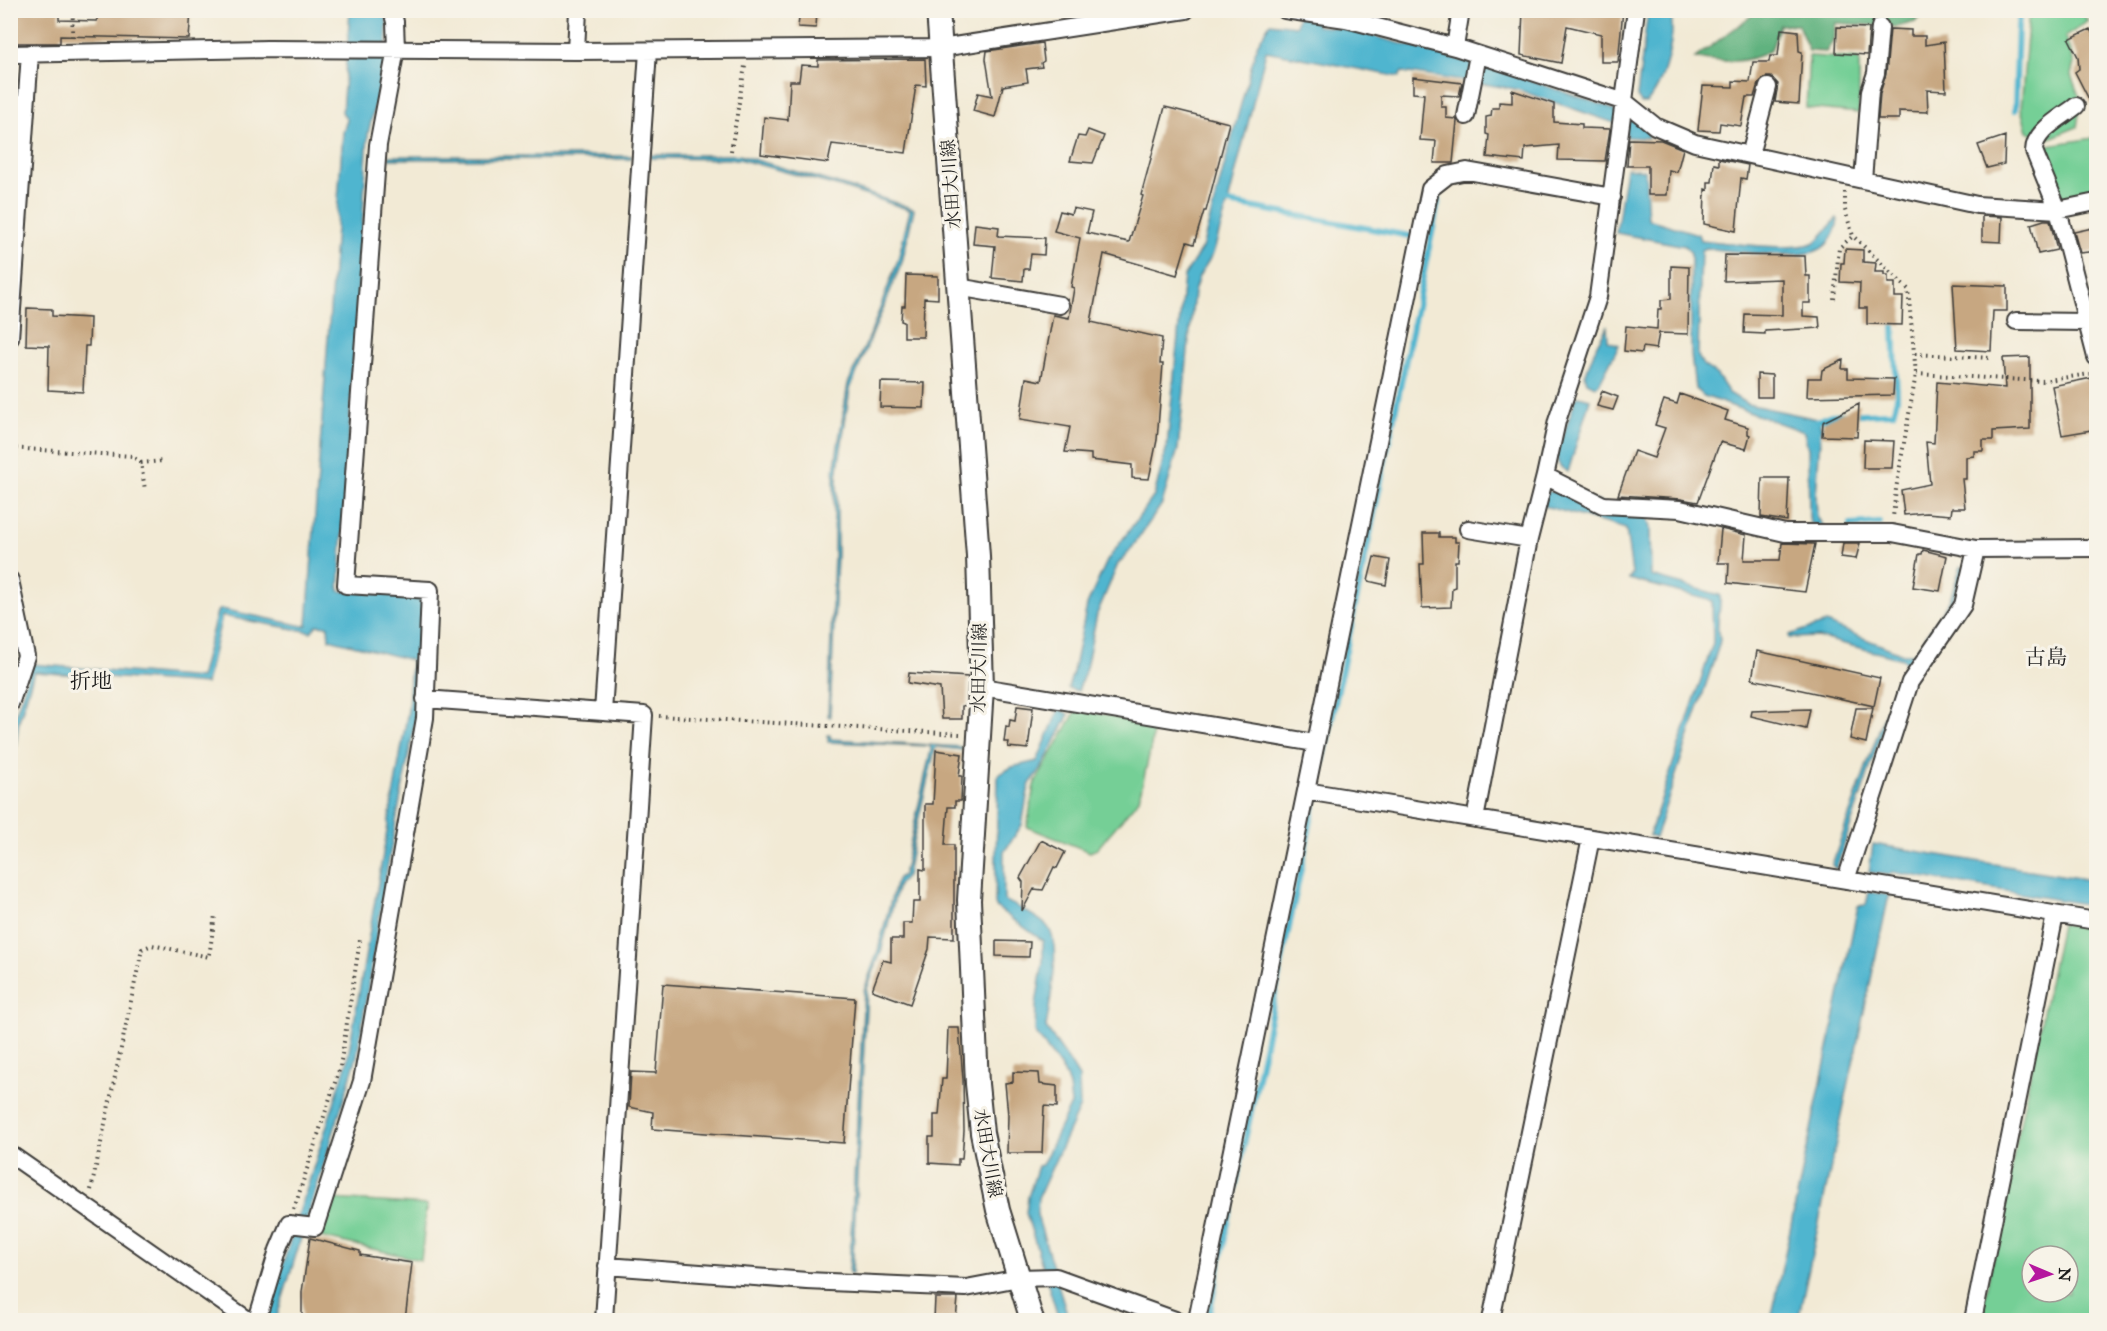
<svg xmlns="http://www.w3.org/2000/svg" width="2107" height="1331" viewBox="0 0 2107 1331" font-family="'IM FELL Great Primer','Noto Serif JP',serif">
<rect width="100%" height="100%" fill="#f7f3e8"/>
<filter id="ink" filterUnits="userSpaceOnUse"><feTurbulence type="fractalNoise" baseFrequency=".0167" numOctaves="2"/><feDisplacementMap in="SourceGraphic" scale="12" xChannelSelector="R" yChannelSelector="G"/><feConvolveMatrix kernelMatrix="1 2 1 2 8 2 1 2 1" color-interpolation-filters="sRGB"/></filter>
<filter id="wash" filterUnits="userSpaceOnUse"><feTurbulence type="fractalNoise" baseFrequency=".008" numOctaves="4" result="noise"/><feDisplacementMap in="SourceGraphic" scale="24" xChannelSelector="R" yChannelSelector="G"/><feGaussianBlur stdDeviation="1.35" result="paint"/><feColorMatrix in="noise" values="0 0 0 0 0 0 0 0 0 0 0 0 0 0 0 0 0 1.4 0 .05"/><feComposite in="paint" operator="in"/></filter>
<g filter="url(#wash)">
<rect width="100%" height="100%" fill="#f2ead5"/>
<!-- green -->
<path fill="#75cf96" stroke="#487659" stroke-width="1.5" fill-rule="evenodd" d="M2029,11H2080L2088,21L2065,37L2074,63L2071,75L2081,101L2077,127L2043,141L2027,131L2021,109Z
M1809,56L1859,59V113L1806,108Z
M2093,138L2096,142V194L2069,202L2061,198L2042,146Z
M1077,709L1154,724L1151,747L1139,799L1097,849L1090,852L1027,827L1034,785Z
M2061,924L2096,930V1320H1980ZM2032,1256H2068V1292H2032Z
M332,1199L427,1205L421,1260L320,1237Z"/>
<!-- forest -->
<path fill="#60b27f" stroke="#3e674e" stroke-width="1.5" d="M1758,11H1928L1915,22L1897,27L1836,23L1833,41L1826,52L1809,51L1798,25H1780L1771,50C1746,65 1723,62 1695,58Z"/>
<!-- water -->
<path fill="#50b5cf" stroke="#366876" stroke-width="1.5" d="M350,11H385L387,24L386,59L368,134L339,591L419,596L425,605L416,717L387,869L357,1056L276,1320H265L347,1062L408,710L411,660L329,639L328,626L317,625L311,632L222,616L206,684L34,672L19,721L11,784L12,725L32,664L200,678L217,612L221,609L304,626L307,625L343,132L347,120L342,112Z
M1299,11H1315L1317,26L1344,28L1501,71L1606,106L1649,129L1648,138L1627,137L1626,127L1516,89L1402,72L1399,77L1266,51L1228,203L1213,254L1199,276L1194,292L1178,449L1162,504L1129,552L1118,564L1097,614L1086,668L1078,691L1068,688L1073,672L1087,605L1107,561L1154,496L1167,446L1184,276L1202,248L1257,45L1270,23L1296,26Z
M1648,11H1670C1677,34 1664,86 1646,103H1641L1637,96Z
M650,155H739L852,188L914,209L902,262L850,389L837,476V555L830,717L828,716L834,554V471L848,384L870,335L898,260L910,210L840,187L739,159L650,158Z
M389,156H632L631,159H389Z
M1626,168L1645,170L1648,219L1698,234L1700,240C1723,242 1796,253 1815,242C1824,236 1829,226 1837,218L1838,220C1836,232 1830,245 1818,250C1799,260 1730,251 1706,248L1701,250L1698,356L1703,365L1717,375L1729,393L1747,404L1817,419L1821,426L1816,495L1817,517L1824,527L1810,523L1809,518L1808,449L1804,432L1704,396L1695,389L1691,354V253L1685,246L1616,233Z
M1607,327L1608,341L1619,345L1599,384L1595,386L1587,382L1585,376L1597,344Z
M1579,396L1590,399L1568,472C1559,467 1557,464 1557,454L1576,398Z
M1564,491L1647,517L1650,528L1651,576L1720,595C1722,610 1714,625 1720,639L1719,645L1655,838L1649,836L1713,643L1712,601L1629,579L1632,574L1626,529L1544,506L1547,492Z
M1961,566L1965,568L1951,604L1907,668L1896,691L1836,869L1832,865L1893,690L1906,663L1902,659L1818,637L1789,638V635L1826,623L1903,654H1914L1949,601Z
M1059,709L1069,714L1041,769L1029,785L1022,825L1004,852V900C1018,907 1033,914 1045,924C1064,939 1049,1005 1046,1028L1069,1061L1079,1077L1080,1106L1038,1198L1037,1215L1069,1320H1059L1026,1213L1028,1197L1038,1166L1042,1165L1071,1104L1069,1086L1064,1072L1035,1032L1036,1005L1043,961V941L996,907L995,904L998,775L1012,767L1037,761Z
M828,735H830L831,739L962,747V750L937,747L935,749L913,842L907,876L898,885L881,952L867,989L852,1273H849L864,991L878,950L895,884L898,878L903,875L931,750L930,746L828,742Z
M1873,844L2096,881V906L1892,872L1889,875L1869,872Z
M1869,892L1889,895L1798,1320H1771L1858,906L1866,905Z"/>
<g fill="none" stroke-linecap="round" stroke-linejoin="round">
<!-- stream -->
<path stroke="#50b5cf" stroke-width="6" d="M2015,110L2018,25L2021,10
M1228,203L1410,236
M1810,424L1832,415L1893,413L1897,398L1894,327
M1851,525L1880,523
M1209,1315L1439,199"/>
</g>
<g id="blocks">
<!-- building -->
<path fill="#c7a781" d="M10,10H59V20L97,21V10H191L189,39L60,36V43H10Z
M800,10H817L816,28L798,27Z
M1523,10H1623L1618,62H1601V34L1567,26L1561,63L1521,55Z
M1837,27L1869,28L1867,55L1836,53Z
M1781,29L1798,31L1799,51L1802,52L1799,104L1775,102L1778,84L1771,77H1766L1758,84L1754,97H1746L1741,126L1720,123L1719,131L1698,130L1703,86L1733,87V81L1750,82L1753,62H1769L1770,56H1778Z
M1890,29L1911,30V36H1925V45L1944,42L1946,91L1927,90L1928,112L1899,111V119H1878L1880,93L1886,74Z
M2090,29L2097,42V115L2075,72L2079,69L2078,57L2069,39Z
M1042,43L1044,61L1041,63L1042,67L1026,69L1028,82L1003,86L995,117L973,111L978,93L992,96L986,59L987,51Z
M925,59L926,86L916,85L906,153L832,144L828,163L761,154L764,117L788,120L790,81H799L801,65L818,66V60Z
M1413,77L1462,83L1459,96L1441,95V107H1446V118L1456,119L1457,121L1453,163H1434L1436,141L1420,140L1424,94L1413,93Z
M1512,90L1554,104V122L1582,124V128L1610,129L1605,161L1558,160L1559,145L1525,148L1524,161L1487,157L1489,135L1486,134V117L1491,116L1492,108H1499V102L1512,103Z
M1165,107L1229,123L1206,211H1204L1194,244L1187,242L1177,275L1104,254L1091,322L1162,338L1160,364H1163L1157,440L1149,479L1132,478V465L1091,460V454L1065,452L1070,427L1020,419L1026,378L1041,381L1053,315L1069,318L1074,288L1071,287L1080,238L1054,231L1060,211L1071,214L1073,208L1092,212L1087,233L1129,242L1143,196L1141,195Z
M1088,130L1104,136L1093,163L1070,161L1078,136L1085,137Z
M2005,136L2004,164L1987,168L1978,145Z
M1629,139L1661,140L1683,149L1677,172L1669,170L1667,195H1648V166H1627Z
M1719,159L1748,165L1746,179L1741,178L1736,231L1704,224L1705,189L1708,190V182H1712L1714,164L1719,165Z
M1982,216L2002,217L2001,242L1982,241Z
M2044,220H2050L2057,250L2038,254L2031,224Z
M975,224L999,227L998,236L1045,238L1044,255L1031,254L1029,269H1024L1023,281L992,278L995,246L973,244Z
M2097,227V251L2080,253L2074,232Z
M1845,249L1863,250V262L1876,263L1875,272H1884V275H1888V283H1895V297H1903L1902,325L1867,324V308H1859L1860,283L1840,282L1841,263H1844Z
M1725,255L1805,256L1806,276H1810V303H1803V316L1819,317L1820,328L1765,331V334L1744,333L1745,314L1782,315V279L1724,281Z
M1671,266L1689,267L1688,334L1659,333L1656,349L1643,347L1642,353L1624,351L1626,326L1657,329L1658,309H1661V300L1671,299Z
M906,275L938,276V299L924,298L923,337H904V322L901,321L902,306H905Z
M1953,284L2007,286V311H1993L1991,351L1957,349Z
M27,308L52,309V316L90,318L89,346H85L83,392L48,390L49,346L26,345Z
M2030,357V429L1993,431V440H1983V451H1974V456L1966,457V479H1962L1965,508H1952L1951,515L1926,513L1904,515L1901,490L1930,484L1926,442L1934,443L1937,382L2005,388L2003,358Z
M1843,360L1842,369H1848V378L1894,379L1893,395L1807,397L1808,378H1821L1822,370Z
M1757,374L1772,375V397H1757Z
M2092,378L2097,401V429L2062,435L2052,386Z
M881,382L925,383L924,408L880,407Z
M1602,391L1618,397L1613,410L1597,406Z
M1680,394L1728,411L1725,420L1748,427V434L1750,435L1746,449L1720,442L1698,502L1681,499L1618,495L1634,451L1654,458L1665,428L1655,425L1664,400L1677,404Z
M1859,404L1857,437L1822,436L1823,422Z
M1864,440L1894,441L1892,468H1863Z
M1762,478H1789L1787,521L1761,517Z
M1721,529L1746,535L1744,560H1780L1782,543L1815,544L1805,592L1728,583L1729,563H1718Z
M1423,533H1439V537H1455V542H1459L1458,561H1455V587L1452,588L1451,607L1422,608L1420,564H1424Z
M1843,543H1860L1856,559L1841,557Z
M1923,550L1947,556L1940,591L1913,587L1919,554H1922Z
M1374,557L1390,560L1386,585L1368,581Z
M1757,651L1880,678L1874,706L1752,679Z
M909,673L968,677L967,705L962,706V719H942L940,688L908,683Z
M1017,706L1033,708L1028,749L1008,747L1009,742H1004L1006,726L1009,727L1010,720L1015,721Z
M1856,708H1873L1866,743L1850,739Z
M1810,709L1806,729L1751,716L1752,711Z
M936,750L962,754L959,776H962L961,801H955V807H948L945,845H954V938L930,937L929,949L910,1004L872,990L883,960L891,962V939H903V923H912L913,902H920V869L925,870V804H933Z
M1041,840L1065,852L1057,868L1054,867L1043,890L1034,889L1022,911L1023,882L1020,878Z
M996,941L1030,942L1029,957L996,956Z
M663,984L855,998L844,1143L652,1129L653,1112L629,1107L631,1072L656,1073Z
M948,1028H959L963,1080L964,1131L962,1159H958V1165L929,1163V1137H934V1115H939L942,1079H946Z
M1013,1072L1039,1073L1040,1084L1057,1086V1107L1044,1106L1042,1153H1007L1008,1115L1005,1083L1013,1082Z
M310,1238L360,1251V1255L412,1263L405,1320H302V1292Z
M935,1298H958L956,1320H934Z"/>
</g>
</g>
<g filter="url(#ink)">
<use href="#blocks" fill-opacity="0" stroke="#3c3b38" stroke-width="1.5"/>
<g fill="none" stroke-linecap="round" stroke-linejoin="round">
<defs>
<path id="minor" d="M1285,10L1346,19L1455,47L1625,102L1655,126L1695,143L1977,205L2058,210L2096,202
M1455,47L1461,10
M576,51L578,10
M10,54L267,49L576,51L941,48L1186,10
M2076,106C2061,118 2034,131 2034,151L2058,210L2096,357
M1466,116L1478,55
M1750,155L1768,87
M1863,180L1870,91L1876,73L1880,27
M958,287L1060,305
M2016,321L2087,322
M10,338L30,53
M1545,476L1603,505L1680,509L1785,533H1892L1976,549L2096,548
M1468,529L1529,539
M10,580L26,656L10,704
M982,687L1315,743
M425,699L644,715L604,1320
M603,712L648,51
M1306,791L2096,921
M1475,819L1529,539L1545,476L1557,421L1598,297L1636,10
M1846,880L1910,682L1963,605L1976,549
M10,1154L248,1320
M607,1266L807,1281L966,1288L1019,1278L1056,1277L1175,1320
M257,1320L278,1250L289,1224L315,1227L362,1081L425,718L430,590L346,585L378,145L396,49L395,22L392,10
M1197,1320L1430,189L1448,175L1467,171L1612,197
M1491,1320L1591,838
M1973,1320L2055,915"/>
<path id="secondary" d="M938,10L978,556L982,687L969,900L977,1084L982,1133L998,1210L1032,1320"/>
</defs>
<!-- minor casing -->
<use href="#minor" stroke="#3c3b38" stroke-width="20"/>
<!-- secondary casing -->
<use href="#secondary" stroke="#3c3b38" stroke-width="26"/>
<!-- path -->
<path stroke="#3c3b38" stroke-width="4" stroke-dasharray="1.5 4.5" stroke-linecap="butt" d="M72,37L73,10
M731,151L745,66
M1845,192V210L1853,236L1908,289L1916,374L1896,489L1893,517
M1834,299L1839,248L1853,236
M1915,354L1990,358
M1916,374L2042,381L2090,374
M10,448L132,456L141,463L145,490
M141,463L163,461
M659,716L960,734
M91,1190L142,949L152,945L209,957L215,915
M294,1209L340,1067L360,940"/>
<!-- minor -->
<use href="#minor" stroke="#fff" stroke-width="16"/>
<!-- secondary -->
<use href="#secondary" stroke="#fff" stroke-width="22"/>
</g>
</g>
<g text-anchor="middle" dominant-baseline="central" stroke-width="6" stroke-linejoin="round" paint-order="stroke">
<!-- street labels -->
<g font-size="18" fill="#1c1c1c" stroke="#f7f3e8">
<text transform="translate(951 184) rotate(-94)">水田大川線</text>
<text transform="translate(979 668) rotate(-89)">水田大川線</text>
<text transform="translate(988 1153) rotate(80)">水田大川線</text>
</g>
<!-- quarter labels -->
<g font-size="21" fill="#1c1c1c" stroke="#f7f3e8">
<text x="2046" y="657">古島</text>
<text x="91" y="681">折地</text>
</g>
</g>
<!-- margin -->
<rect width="2107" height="1331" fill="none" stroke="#f7f3e8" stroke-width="36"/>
<!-- north arrow -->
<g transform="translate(2050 1274) rotate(92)"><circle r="28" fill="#f7f3e8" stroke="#9f9d96" stroke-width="1.5"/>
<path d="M0-4.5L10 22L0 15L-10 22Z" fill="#b5179e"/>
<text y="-9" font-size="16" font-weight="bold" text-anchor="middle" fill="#1c1c1c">N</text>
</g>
</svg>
